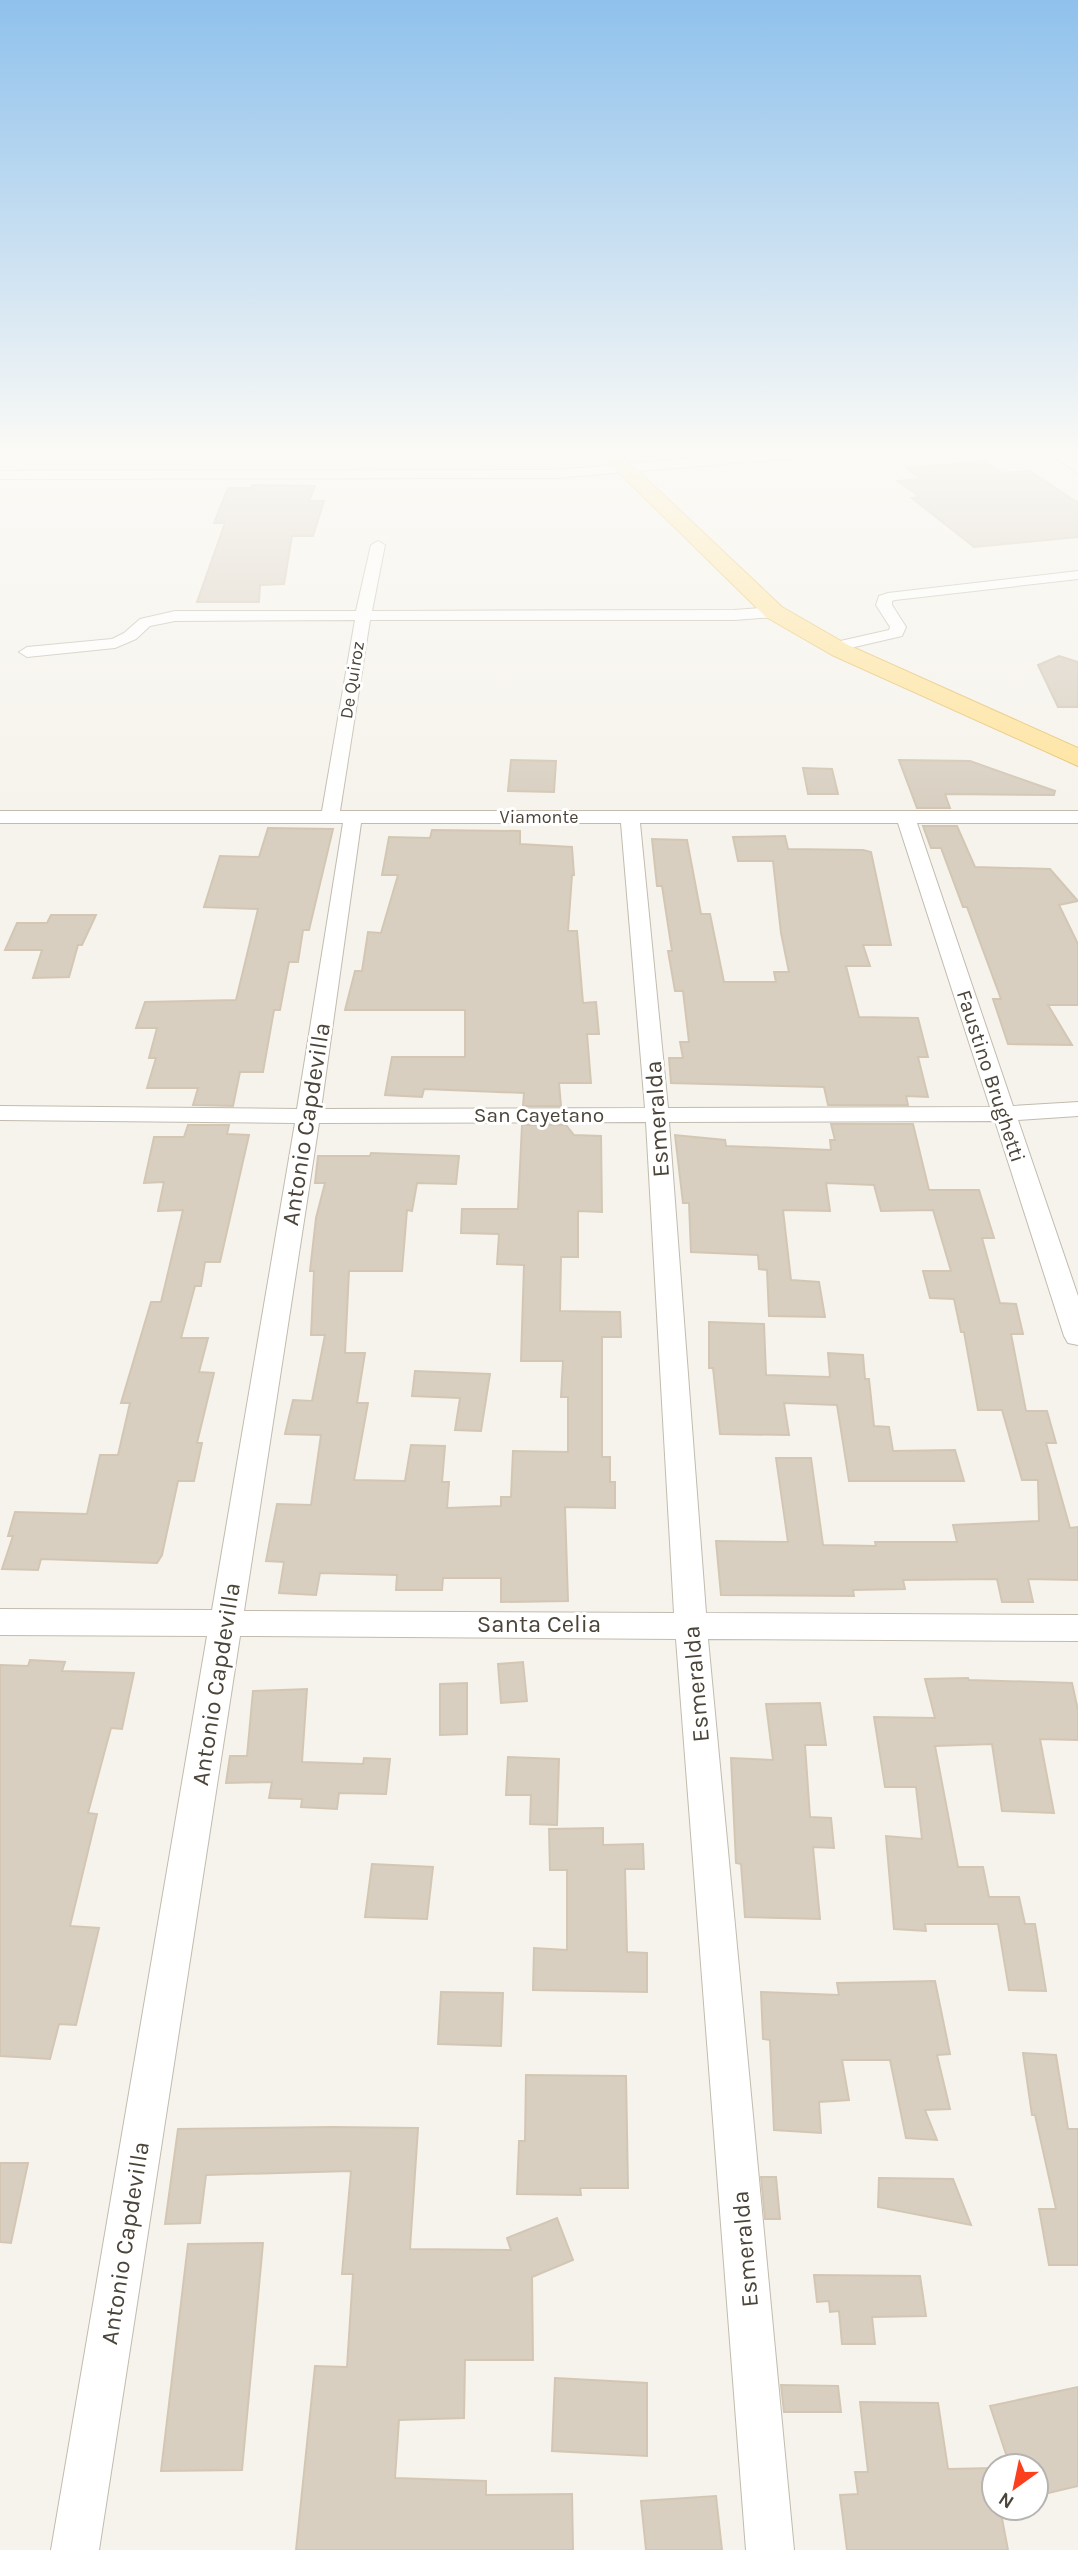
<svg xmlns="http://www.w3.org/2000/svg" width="1078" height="2550" viewBox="0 0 1078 2550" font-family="Karla,sans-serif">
<rect width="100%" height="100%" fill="#f6f3ec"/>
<!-- building -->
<path fill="#d8cfc1" stroke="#d3c7b4" stroke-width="2" d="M984,461L1003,473L1030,471L1078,503V537L974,547L912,498L920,497L898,481L921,479L907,468Z
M252,485L315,486L309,501H324L313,536H292L284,584L260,585L259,602H197L225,523H214L228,488H252Z
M1059,656L1078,662V707H1058L1038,665Z
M511,760L556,761L554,792L508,791Z
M899,760L970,761L1055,791L1054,795L945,794L950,808H917Z
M803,768L832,769L838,794H808Z
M923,826H957L975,867L1050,869L1078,901L1059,905L1078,944V1005H1048L1072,1045L1008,1044L993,999H1001L967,907H963L941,848H931Z
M268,828L333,829L309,930H303L298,962H289L280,1010H274L263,1072H240L233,1106L193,1105L198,1088H147L156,1058H149L157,1028H136L145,1002L236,1000L258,909L204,907L220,856L259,857Z
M432,830L520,831V844L572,847L574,875H572L568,931H577L583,1003L596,1002L599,1034H587L591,1083H559L561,1106H523L524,1093L424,1089L422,1097L385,1095L392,1057H465V1010H345L355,971H362L368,932L381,933L398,875H382L389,837L430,838Z
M785,836L788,849L863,850L871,852L891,945H863L870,966H846L859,1017L918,1018L928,1057H918L928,1097L906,1096L908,1105H828L824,1087L671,1083L669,1058H683L680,1042H689L683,991H675L668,951H672L662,886H657L652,839L687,840L701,914H710L724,982H776L774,972H789L781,933L773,861H738L733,837Z
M51,915H96L82,945H78L69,977L33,978L42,950H5L17,923H47Z
M831,1124H913L929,1190H979L994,1238H982L1000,1303L1016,1304L1023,1334H1011L1026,1411H1047L1056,1443H1046L1070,1528L1078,1527V1580L1028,1579L1033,1602H1002L997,1579L903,1580L905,1589L853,1590L854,1596L721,1595L716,1541L788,1542L776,1458H811L823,1545L876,1546L875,1542H957L953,1525L1039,1521L1038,1480H1022L1002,1410H978L964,1332H961L954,1299L930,1298L923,1271H951L933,1210L881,1211L874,1185L826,1183L830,1211L783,1210L791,1280L819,1282L825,1317L769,1316L767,1270L759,1269L758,1255L691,1252L689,1203H683L675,1135L725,1140L726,1146L831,1150L830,1140H835Z
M188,1125H229L227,1134L249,1135L220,1262H205L201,1286H195L181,1338H208L199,1372L214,1373L197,1443H202L194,1481H178L162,1555L157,1563L41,1559L38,1570L2,1569L13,1536H8L15,1512L87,1514L100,1455H118L130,1403H121L151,1302H161L183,1210L158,1211L164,1182L144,1183L154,1137H184Z
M522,1125H566L574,1135L601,1136L602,1212L578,1211V1257H561L560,1311L620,1312L621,1337H602V1457H610V1482H615V1508L565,1507L568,1601L501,1602V1578H443L442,1590H396L397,1575L320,1573L316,1595L279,1593L284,1562L266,1561L277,1504L311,1505L321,1435L285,1434L293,1400L312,1401L325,1335H311L314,1271H310L316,1218L325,1183H315L318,1156H370L371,1153L459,1156L456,1184L417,1183L412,1211L407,1210L402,1271H349L345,1353H365L357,1403H368L354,1480L405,1481L411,1445L445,1446L442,1482H449L447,1508L501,1506V1497H511L513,1451L568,1452V1397H561L563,1361H521L524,1265L497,1264L499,1234L461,1233L462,1209H518Z
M709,1322L764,1324L766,1375L830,1377L828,1353L863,1355L865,1379H869L874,1426L889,1427L893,1451L955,1450L964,1481H849L837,1405L784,1403L789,1435L720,1434L713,1368H709Z
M415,1371L490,1374L481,1431L455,1430L460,1398L412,1396Z
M30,1660L65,1662L62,1671L134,1673L122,1729L111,1728L88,1813L97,1814L70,1926L99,1928L76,2025L59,2024L50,2059L0,2056V1665L28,1666Z
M523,1662L527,1701L501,1703L498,1664Z
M968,1678L969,1680L1072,1683L1078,1710V1740L1040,1739L1054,1813L1002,1811L992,1744L935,1746L958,1867H983L989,1897H1019L1025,1924H1035L1046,1991L1009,1990L998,1924H925L926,1931L894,1929L886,1836L922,1839L916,1787H885L874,1717L935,1718L925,1679Z
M467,1683V1734L440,1735V1684Z
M307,1689L302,1762L363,1764L364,1758L390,1759L386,1794L339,1793L337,1809L301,1807L302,1799L269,1798L272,1782L226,1783L230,1756H247L253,1691Z
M820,1703L826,1745H805L810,1817L831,1818L834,1848L813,1847L820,1919L745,1917L741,1864L736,1863L731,1758L773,1760L766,1704Z
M508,1757L559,1759L557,1825L530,1824L531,1795H506Z
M603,1828V1845L643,1844L644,1869H625L627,1952L647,1953V1992L533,1990L534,1948L567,1950V1870H550L549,1829Z
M372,1864L433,1867L427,1919L365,1917Z
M935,1981L950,2054L937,2055L950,2109L925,2110L937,2140L906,2138L890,2060H842L849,2100L819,2102L821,2133L774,2130L770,2040L763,2039L761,1992L839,1995L837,1983Z
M441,1992L503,1993L501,2046L438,2044Z
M1023,2053L1056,2055L1068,2129H1078V2265H1049L1039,2209H1056L1035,2115H1032Z
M526,2075L626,2076L628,2188H580L581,2195L517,2194L519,2141H525Z
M332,2127L418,2128L410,2249L511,2250L507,2238L557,2218L573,2260L532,2277L533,2360H465L464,2418L399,2420L395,2478L486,2481V2495L572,2494L573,2550H296L315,2366L347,2367L353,2274H342L351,2171L206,2175L200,2223L165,2224L178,2129Z
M0,2163H28L11,2243L0,2242Z
M761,2177H776L780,2219H765Z
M879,2178L953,2179L971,2225L878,2207Z
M263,2243L242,2470L161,2471L188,2244Z
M814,2275L920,2276L926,2316L872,2317L875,2344H842L839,2311L830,2312L829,2301L817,2302Z
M555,2378L647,2383V2456L552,2451Z
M781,2385L838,2386L841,2412H784Z
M1078,2387V2486L1036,2496V2466H1010L990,2406Z
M860,2402L938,2403L948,2469L994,2468V2508H1000L1008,2550H847L840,2495L858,2494L855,2472H868Z
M716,2496L722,2550H646L641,2501Z"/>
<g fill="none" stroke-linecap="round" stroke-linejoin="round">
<defs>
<path id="street" d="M780,451H835L829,455L555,478L0,479V471L555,470Z
M1046,451H1061L1078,463V473Z
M378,541L385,545L372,611L734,610L774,607L782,612L774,617L734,620H370L340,811H1078V823H917L1013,1106L1078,1102V1116L1018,1120L1078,1296V1345L1068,1343L1064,1336L995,1121L669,1122L706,1613L1078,1615V1641L708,1639L794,2550H746L676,1639L240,1636L99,2550H51L207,1636L0,1635V1609L212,1610L295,1123L0,1120V1106L297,1109L343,823H0V811H322L355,620L175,621L150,626L136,639L115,648L27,657L19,652L27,647L112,639L124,633L140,619L175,611H356L371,545ZM361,823H621L645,1108L321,1109ZM640,823H898L990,1107L668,1108ZM646,1122L674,1613L244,1611L319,1123Z
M1078,571V579L895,600L892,601V605L906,627L902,636L833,652L825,647L827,644L889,630L890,627L876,605L879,596L888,593Z"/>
<path id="primary" d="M597,451H617L782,607L848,645L1078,748V766L832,655L766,617Z"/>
</defs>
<!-- street casing -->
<use href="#street" stroke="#c2bbae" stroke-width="2"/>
<!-- primary casing -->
<use href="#primary" stroke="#e6c16a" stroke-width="2"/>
<!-- street -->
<use href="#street" fill="#fff" fill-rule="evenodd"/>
<!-- primary -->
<use href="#primary" fill="#ffe39c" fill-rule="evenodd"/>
</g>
<!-- sky -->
<linearGradient id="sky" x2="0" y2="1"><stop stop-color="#8fc1ec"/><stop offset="0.56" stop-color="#fbfaf6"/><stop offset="1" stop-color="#fbfaf6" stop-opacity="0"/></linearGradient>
<rect width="1078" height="808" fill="url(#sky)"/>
<g text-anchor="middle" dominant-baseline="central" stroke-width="6" stroke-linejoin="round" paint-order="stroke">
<!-- far-street labels -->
<g font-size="18" fill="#4b4439" stroke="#fff">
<text transform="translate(352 680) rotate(-81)">De Quiroz</text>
<text x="539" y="817">Viamonte</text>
</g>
<!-- street labels -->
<g font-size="21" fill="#4b4439" stroke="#fff">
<text transform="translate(991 1076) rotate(72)">Faustino Brughetti</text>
<text x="539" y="1115">San Cayetano</text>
</g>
<!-- near-street labels -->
<g font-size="24" fill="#4b4439" stroke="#fff">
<text transform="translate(657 1119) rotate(-94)">Esmeralda</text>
<text transform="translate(306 1124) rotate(-81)">Antonio Capdevilla</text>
<text x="539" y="1624">Santa Celia</text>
<text transform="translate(216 1684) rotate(-81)">Antonio Capdevilla</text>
<text transform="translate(696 1684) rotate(-95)">Esmeralda</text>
<text transform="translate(125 2243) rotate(-81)">Antonio Capdevilla</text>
<text transform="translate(745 2249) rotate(-95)">Esmeralda</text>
</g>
</g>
<!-- north arrow -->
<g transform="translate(1015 2487) rotate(213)"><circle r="33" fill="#ffffff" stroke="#b7b4b0" stroke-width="2"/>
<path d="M0-5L12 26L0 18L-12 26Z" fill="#fc3f1d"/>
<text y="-10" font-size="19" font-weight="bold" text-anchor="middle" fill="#4b4439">N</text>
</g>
</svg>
